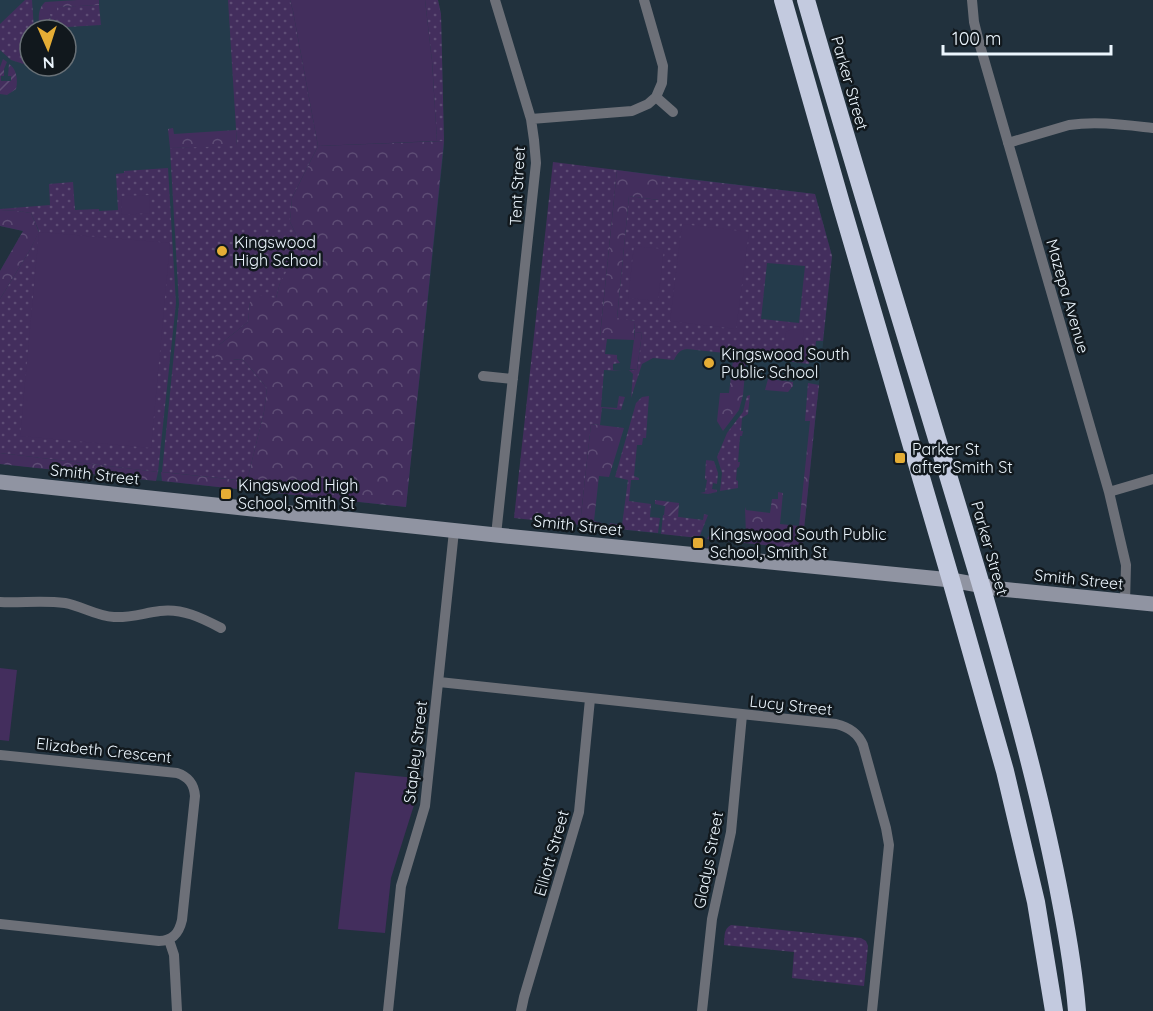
<svg xmlns="http://www.w3.org/2000/svg" width="1153" height="1011" viewBox="0 0 1153 1011" font-family="Quicksand,sans-serif">
<defs>
<pattern id="grass-dots" width="8" height="8" patternUnits="userSpaceOnUse" patternTransform="scale(1.5)"><rect width="8" height="8" fill="#432e5d"/><path d="M2 2h.1M6 6h.1" fill="none" stroke="#5e4d75" stroke-width="1.8" stroke-linecap="round"/></pattern>
<pattern id="forest-crowns" width="20" height="18" patternUnits="userSpaceOnUse" patternTransform="scale(1.5)"><rect width="20" height="18" fill="#432e5d"/><path d="M2 6a3 3 0 1 1 6 0M12 15a3 3 0 1 1 6 0" fill="none" stroke="#5e4d75"/></pattern>
<pattern id="garden-furrows" width="10" height="10" patternUnits="userSpaceOnUse" patternTransform="scale(1.5)"><rect width="10" height="10" fill="#432e5d"/><path d="M-1 1l2-2M0 10L10 0M9 11l2-2" fill="none" stroke="#5e4d75"/></pattern>
</defs>
<rect width="100%" height="100%" fill="#21313d"/>
<!-- built -->
<path fill="#243b4b" fill-rule="evenodd" d="M0,0H438L441,14L444,147L406,507L0,464V271L23,231L0,226ZM30,30H66V66H30Z
M617,170L815,194L832,256L802,549L580,525Z"/>
<!-- grass -->
<path fill="url(#grass-dots)" fill-rule="evenodd" d="M25,0H32L34,30H30V66L11,60L0,50V24Z
M228,0H290L293,11L318,146L292,198L290,222L302,246L301,261L280,283L276,298L250,302L248,322L219,345L234,360L242,359L252,370L267,388L264,412L247,481L162,472L179,304L170,148L237,145Z
M425,0H438L441,14L444,141H437L432,61Z
M99,5L101,25L51,28L50,14L57,13L56,7Z
M553,162L617,170L600,336L607,339L605,354L617,355V359L620,363L613,364V370L621,371L604,370L601,407L617,408L619,396L625,397L621,410L602,408L600,425L591,424L580,525L514,518Z
M168,168L176,303L158,472L0,453V299L30,250L39,231L31,213L18,211L0,210V209L50,205L49,184L73,182L75,210L99,209V211L118,210L116,174L124,173V171Z
M662,176L815,194L832,256L823,341H816L814,361H809V364L748,356L746,362L725,359V353L687,349C679,350 677,354 674,360L653,358L642,364L631,398L633,374L629,370H637L642,333L635,332V321L617,319L629,196L658,200ZM767,263L805,266L799,323L761,319Z
M808,383L819,385L815,421H805Z
M750,395L748,414L742,418L741,431H743L742,436H740L738,462H740L739,467L737,468L736,480L738,481V488L720,491L722,473L717,457L727,433L743,412L747,396Z
M649,396L646,438H643L642,445H637L634,476L639,478V480H631L629,501L651,504L650,517L660,518L658,533L608,528L610,523L622,525L628,480L615,477L636,403L642,397Z
M690,458L714,461L718,473L717,484L713,483L712,489L717,490V492L708,494L700,493L705,492L707,480L705,479L706,460Z
M704,514L708,515L699,538L661,534L663,515L703,520Z
M731,925L861,938L866,941L868,946L864,986L792,978L794,952L724,945C725,937 723,929 731,925Z"/>
<!-- forest -->
<path fill="url(#forest-crowns)" d="M77,0H99V5L57,7V14H50L51,28L39,29C39,18 37,10 45,2Z
M173,128L174,134L236,130L237,146L170,148L168,129Z
M444,141L406,507L162,481L161,472L247,481L264,412L267,388L252,370L242,359L221,361L215,357L219,345L248,322L250,302L253,294L276,298L280,283L290,265L301,261L302,246L290,222L292,198L318,146Z
M617,170L662,176L659,200L629,196L617,318L635,321L634,340L607,339L600,337Z
M0,210L18,211L31,213L39,232L30,250L0,299V271L23,231L0,226Z
M733,360L746,362L743,395L739,410L723,431L717,421L720,393H729Z
M768,379L793,382V386L788,392L765,390Z
M810,421H815L802,549L707,539L710,534L713,532C723,539 735,539 746,535L745,507L746,510L770,513L772,499H778V492L783,493L780,524L799,526Z
M591,424L624,428L609,477L599,476L594,521L602,523L601,527L580,525Z
M0,453L158,472L156,481L0,464Z"/>
<!-- park -->
<path fill="#432e5d" d="M290,0H425L432,61L437,141L318,146L293,11Z
M149,195L150,213L122,215L121,196Z
M682,224L749,232L736,329L670,321Z
M39,232L170,243L151,448L20,436Z
M634,246L664,249L658,301L628,298Z
M792,329L804,330L801,351L783,349L786,332Z
M635,332L642,333L637,370L630,369Z
M0,668L17,670L9,741L0,740Z
M355,772L416,778L414,805L391,878L385,933L338,929Z"/>
<!-- garden -->
<path fill="url(#garden-furrows)" d="M3,59L7,62L4,69V76H1V81H11V76H8L9,64C17,69 18,81 16,89L7,95L0,94V67Z
M655,500L679,503L678,518L664,515L665,506L655,504Z"/>
<g fill="none" stroke-linecap="round" stroke-linejoin="round">
<!-- street -->
<path stroke="#6d7078" stroke-width="10" d="M495,0L531,119L534,140L536,163L496,535
M972,0L974,22L979,42L1109,492L1126,565L1125,602
M656,97L673,112
M531,119L632,111L648,104L656,97L662,83L663,66L644,0
M1008,143L1069,125C1097,121 1125,125 1153,128
M483,376L513,379
M1109,492L1153,479
M0,602C22,603 43,600 65,603C82,606 96,616 114,617C130,618 144,613 160,611C182,608 202,618 221,628
M439,682L836,724C849,727 858,733 863,745L886,828L889,845L872,1011
M0,755L177,773C189,777 194,784 195,796L182,920C179,933 173,941 159,941L0,924
M169,940L174,955L177,1011
M388,1011L401,886L425,806L454,531
M521,1011L524,997L579,812L590,699
M702,1011L712,919L731,832L742,715"/>
<!-- secondary -->
<path stroke="#9094a2" stroke-width="15" d="M0,482L496,535L951,580L1001,589L1153,604"/>
<!-- highway -->
<path stroke="#c3cadf" stroke-width="18" d="M783,0L842,207L951,580L1005,771L1036,902L1054,1011
M806,0C862,196 923,390 981,585C1011,690 1041,795 1061,902C1068,938 1074,974 1077,1011"/>
</g>
<!-- markers -->
<g fill="#e5ad35" stroke="#11181d" stroke-width="2">
<circle cx="222" cy="251" r="6"/>
<circle cx="709" cy="363" r="6"/>
<rect x="894" y="452" width="12" height="12" rx="3"/>
<rect x="220" y="488" width="12" height="12" rx="3"/>
<rect x="692" y="537" width="12" height="12" rx="3"/>
</g>
<g text-anchor="middle" dominant-baseline="central" stroke-width="5" stroke-linejoin="round" paint-order="stroke">
<!-- street labels -->
<g font-size="16" fill="#ecf6fe" stroke="#11181d">
<text transform="translate(850 83) rotate(74)">Parker Street</text>
<text transform="translate(517 186) rotate(-87)">Tent Street</text>
<text transform="translate(1068 296) rotate(74)">Mazepa Avenue</text>
<text transform="translate(95 474) rotate(6)">Smith Street</text>
<text transform="translate(578 525) rotate(6)">Smith Street</text>
<text transform="translate(990 548) rotate(74)">Parker Street</text>
<text transform="translate(1079 579) rotate(6)">Smith Street</text>
<text transform="translate(791 705) rotate(6)">Lucy Street</text>
<text transform="translate(104 750) rotate(6)">Elizabeth Crescent</text>
<text transform="translate(415 752) rotate(-83)">Stapley Street</text>
<text transform="translate(551 853) rotate(-74)">Elliott Street</text>
<text transform="translate(708 860) rotate(-79)">Gladys Street</text>
</g>
<!-- poi labels -->
<g font-size="16" fill="#ecf6fe" stroke="#11181d" text-anchor="start">
<text x="234" y="242">Kingswood<tspan x="234" dy="18">High School</tspan></text>
<text x="721" y="354">Kingswood South<tspan x="721" dy="18">Public School</tspan></text>
<text x="912" y="449">Parker St<tspan x="912" dy="18">after Smith St</tspan></text>
<text x="238" y="485">Kingswood High<tspan x="238" dy="18">School, Smith St</tspan></text>
<text x="710" y="534">Kingswood South Public<tspan x="710" dy="18">School, Smith St</tspan></text>
</g>
</g>
<!-- north arrow -->
<g transform="translate(48 48) rotate(177)"><circle r="28" fill="#11181d" stroke="#697177" stroke-width="1.5"/>
<path d="M0-4.5L10 22L0 15L-10 22Z" fill="#e5ad35"/>
<text y="-9" font-size="16" font-weight="bold" text-anchor="middle" fill="#ecf6fe">N</text>
</g>
<!-- scale -->
<path d="M943 45v9h168v-9" fill="none" stroke="#ecf6fe" stroke-width="3"/>
<text x="952" y="45" font-size="18" fill="#ecf6fe" stroke="#11181d" stroke-width="4.5" paint-order="stroke">100 m</text>
</svg>
